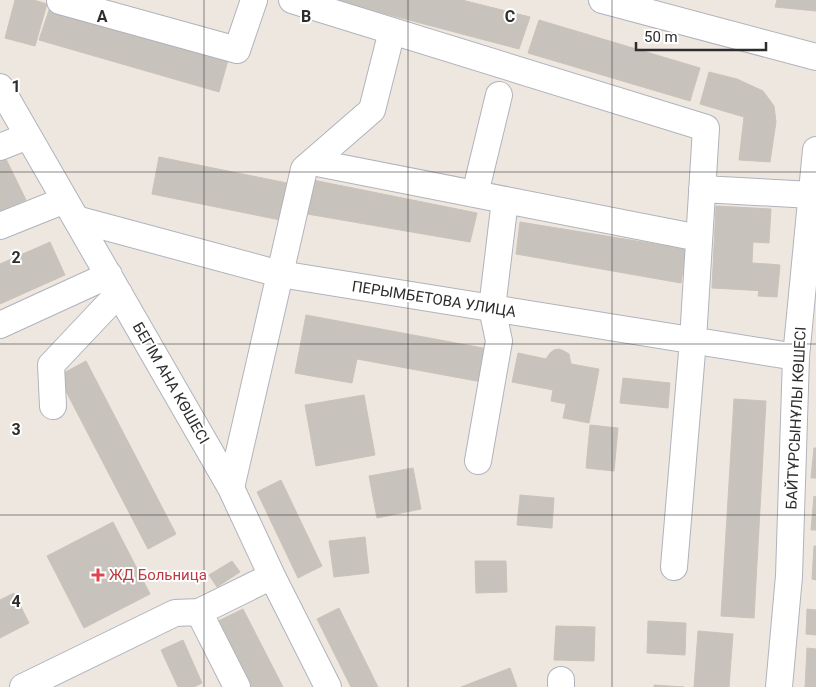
<svg xmlns="http://www.w3.org/2000/svg" width="816" height="687" viewBox="0 0 816 687" font-family="Roboto,sans-serif">
<rect width="100%" height="100%" fill="#eee7e0"/>
<!-- building -->
<path fill="#c7c2bb" stroke="#cac3b9" d="M15,0H34L47,4L35,46L5,38Z
M333,0H462L530,17L519,49Z
M777,0H816V11L775,7Z
M49,10L228,60L219,92L39,40Z
M539,20L700,68L690,101L528,53Z
M709,72L737,79L763,91L774,106L776,122L770,162L739,160L744,117L700,104Z
M159,157L292,184L285,221L152,194Z
M6,159L26,200L0,212V162Z
M313,180L477,213L470,242L307,214Z
M716,206L771,209L769,243L753,242L752,263L768,264L766,291L712,288Z
M520,222L686,249L681,283L516,254Z
M50,242L65,275L0,304V264Z
M768,264L780,265L777,297L758,296L759,290L766,291Z
M306,315L488,349L482,382L357,359L352,383L295,373Z
M559,349L564,351L569,354L571,364L599,369L589,423L563,418L566,404L551,401L553,390L512,382L518,353L546,359L550,353L554,350Z
M86,361L176,534L148,549L58,376Z
M623,378L670,383L668,408L620,403Z
M364,395L375,455L316,466L305,405Z
M734,399L766,401L754,618L721,616Z
M590,425L618,428L614,471L586,468Z
M814,448H816V478H811Z
M413,468L421,509L377,518L369,476Z
M281,480L322,566L298,578L257,492Z
M520,495L554,498L552,528L517,525Z
M814,496L816,497V530H811Z
M113,522L150,594L84,628L47,556Z
M365,537L369,573L334,577L329,541Z
M814,546H816V580L812,579Z
M232,561L240,572L217,587L209,575Z
M475,561H506L507,592L476,593Z
M14,593L29,623L0,638V600Z
M339,608L378,687H351L317,619Z
M243,609L283,687H246L214,623Z
M807,609L816,610V635L806,634Z
M648,621L686,623L685,655L647,653Z
M556,626L595,627L594,661L554,660Z
M698,631L733,634L729,687H694Z
M183,640L202,683L194,687H178L161,650Z
M807,648L816,649V687H805Z
M510,668L517,687H461Z
M654,685L684,687H654Z"/>
<g fill="none" stroke-linecap="round" stroke-linejoin="round">
<defs>
<path id="minor" d="M292,0L706,128L693,340L674,567
M602,0L816,57
M60,1L237,50L254,0
M0,87L231,488L272,576L328,687
M0,147L28,136
M312,162L699,238
M702,189L812,195
M475,194L499,95
M76,219L280,274L796,357
M0,226L65,200
M0,325L109,275
M53,406L51,365L119,293
M478,461L499,341L492,308L505,200
M231,488L304,169L372,110L392,31
M199,612L237,687
M23,687L175,613L199,612L272,576
M561,687V680
M779,687L789,576L796,357L816,150"/>
</defs>
<!-- minor casing -->
<use href="#minor" stroke="#b0b3bd" stroke-width="28"/>
<!-- minor -->
<use href="#minor" stroke="#fff" stroke-width="26"/>
</g>
<!-- grid -->
<path fill="none" stroke="#2d2d2d" stroke-width="1" stroke-opacity="0.55" d="M204,0V687M408,0V687M612,0V687M0,172H816M0,344H816M0,515H816"/>
<!-- markers -->
<path fill="#e0444e" stroke="#fff" stroke-width="2" d="M95.5 567.5h5v5h5v5h-5v5h-5v-5h-5v-5h5z"/>
<g text-anchor="middle" dominant-baseline="central" stroke-width="4" stroke-linejoin="round" paint-order="stroke">
<!-- street labels -->
<g font-size="15" fill="#2d2d2d" stroke="#fff">
<text transform="translate(434 299) rotate(9)">ПЕРЫМБЕТОВА УЛИЦА</text>
<text transform="translate(171 383) rotate(60)">БЕГІМ АНА КӨШЕСІ</text>
<text transform="translate(796 418) rotate(-87)">БАЙТҰРСЫНҰЛЫ КӨШЕСІ</text>
</g>
<!-- health labels -->
<g font-size="15" fill="#be3a42" stroke="#fff" text-anchor="start">
<text x="109" y="575">ЖД Больница</text>
</g>
</g>
<g font-size="16" text-anchor="middle" font-weight="bold" fill="#2d2d2d" stroke="#fff" stroke-width="4" stroke-linejoin="round" paint-order="stroke">
<text x="102" y="22">A</text>
<text x="306" y="22">B</text>
<text x="510" y="22">C</text>
<text x="16" y="92">1</text>
<text x="16" y="263">2</text>
<text x="16" y="435">3</text>
<text x="16" y="607">4</text>
</g>
<!-- scale -->
<path d="M636 42v8h130v-8" fill="none" stroke="#2d2d2d" stroke-width="2.5"/>
<text x="644" y="42" font-size="15" fill="#2d2d2d" stroke="#ffffff" stroke-width="4" paint-order="stroke">50 m</text>
</svg>
